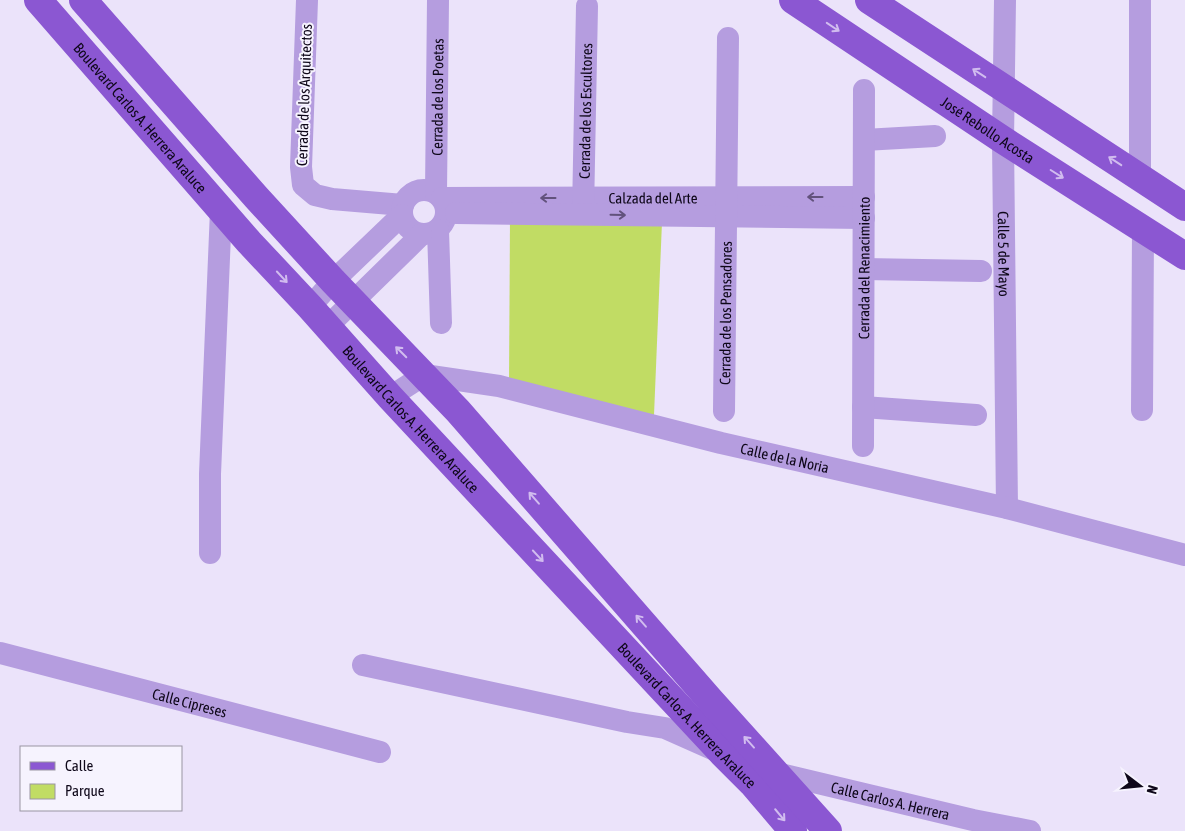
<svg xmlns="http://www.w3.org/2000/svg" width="1185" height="831" viewBox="0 0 1185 831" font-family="'Asap Condensed',sans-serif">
<rect width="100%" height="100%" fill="#ebe3fa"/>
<!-- green -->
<path fill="#c1dc64" d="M510,219L662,222L654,415L509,383Z"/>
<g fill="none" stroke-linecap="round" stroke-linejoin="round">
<!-- minor -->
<g stroke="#b59ddf" stroke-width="22">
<path d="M307,0L301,167L303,185L315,195L332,199L403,205"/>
<path id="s1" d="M1005,0L1003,140L1007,508"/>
<path d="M1140,0V177"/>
<path d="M864,140L935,136"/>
<circle cx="424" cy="212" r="22"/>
<path id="s2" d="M436,193L438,0"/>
<path id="s3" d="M442,198L864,197"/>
<path id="s4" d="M583,212L587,6"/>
<path d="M456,213L864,218"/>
<path d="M438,230L441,323"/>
<path d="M864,269L981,271"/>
<path d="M310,307L333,281L402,215"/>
<path d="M328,326L421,235"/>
<path id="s5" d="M390,397L424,375L499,386L721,443L1007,508L1185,555"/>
<path d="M863,407L976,415"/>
<path d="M1142,410L1143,228"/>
<path id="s6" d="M724,411L728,38"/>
<path id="s7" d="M863,446L864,90"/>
<path d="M210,553V474L221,210"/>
<path id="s8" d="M0,653L380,752"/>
<path d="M363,665L627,722L665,728L719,752"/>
<path id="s9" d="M770,775L776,773L973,820L1030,831"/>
</g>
<!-- major -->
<g stroke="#8b57d2" stroke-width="28">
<path id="s10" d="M38,0L249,242L310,307L390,397L722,753L752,783L793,831"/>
<path d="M83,0L256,197L333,281L458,411L710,700L828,831"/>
<path id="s11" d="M793,0L1003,140L1185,256"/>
<path d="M869,0L1185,207"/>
</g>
</g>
<!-- one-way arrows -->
<defs><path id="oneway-shaft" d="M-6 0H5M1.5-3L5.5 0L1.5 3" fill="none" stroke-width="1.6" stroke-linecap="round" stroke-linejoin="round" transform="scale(1.25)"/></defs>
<g stroke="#d1bcef">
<use href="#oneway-shaft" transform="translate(833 27) rotate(34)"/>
<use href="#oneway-shaft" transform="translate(979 73) rotate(-147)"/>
<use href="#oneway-shaft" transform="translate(1115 161) rotate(-147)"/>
<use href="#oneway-shaft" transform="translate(1057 174) rotate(32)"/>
<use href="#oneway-shaft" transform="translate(282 277) rotate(47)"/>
<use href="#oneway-shaft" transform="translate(401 352) rotate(-135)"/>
<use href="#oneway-shaft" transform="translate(534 498) rotate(-131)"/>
<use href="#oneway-shaft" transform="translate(538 556) rotate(47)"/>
<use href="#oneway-shaft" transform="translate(641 621) rotate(-131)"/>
<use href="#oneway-shaft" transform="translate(749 742) rotate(-132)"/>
<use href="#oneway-shaft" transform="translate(780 815) rotate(50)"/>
</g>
<g stroke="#62527c">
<use href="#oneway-shaft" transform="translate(815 197) rotate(180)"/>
<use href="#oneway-shaft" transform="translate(548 198) rotate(180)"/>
<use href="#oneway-shaft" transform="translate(618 215) rotate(1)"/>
</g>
<g text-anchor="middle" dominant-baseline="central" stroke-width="4" stroke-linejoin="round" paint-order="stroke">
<!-- street labels -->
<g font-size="15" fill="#0e0719" stroke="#f6f3fe">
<text transform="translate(304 95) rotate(-88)">Cerrada de los Arquitectos</text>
<text stroke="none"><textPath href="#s2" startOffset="96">Cerrada de los Poetas</textPath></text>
<text stroke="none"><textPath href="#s4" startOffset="101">Cerrada de los Escultores</textPath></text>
<text stroke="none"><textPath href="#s10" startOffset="156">Boulevard Carlos A. Herrera Araluce</textPath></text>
<text stroke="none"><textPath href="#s11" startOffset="234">José Rebollo Acosta</textPath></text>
<text stroke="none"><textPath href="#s3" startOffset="211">Calzada del Arte</textPath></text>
<text stroke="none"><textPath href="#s1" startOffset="254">Calle 5 de Mayo</textPath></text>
<text stroke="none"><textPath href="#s7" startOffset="178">Cerrada del Renacimiento</textPath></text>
<text stroke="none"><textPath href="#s6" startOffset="98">Cerrada de los Pensadores</textPath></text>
<text stroke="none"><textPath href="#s10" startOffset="561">Boulevard Carlos A. Herrera Araluce</textPath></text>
<text stroke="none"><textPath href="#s5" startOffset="411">Calle de la Noria</textPath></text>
<text stroke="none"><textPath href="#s8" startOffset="196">Calle Cipreses</textPath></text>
<text stroke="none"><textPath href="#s10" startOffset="966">Boulevard Carlos A. Herrera Araluce</textPath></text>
<text stroke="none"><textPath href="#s9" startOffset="124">Calle Carlos A. Herrera</textPath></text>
</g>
</g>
<!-- legend -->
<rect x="20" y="746" width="162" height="65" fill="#f6f3fe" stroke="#9995a2"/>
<rect x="30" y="762" width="25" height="8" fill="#8b57d2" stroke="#9995a2"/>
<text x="65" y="771" font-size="15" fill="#0e0719">Calle</text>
<rect x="30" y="784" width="25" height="15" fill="#c1dc64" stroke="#9995a2"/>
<text x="65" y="796" font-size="15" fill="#0e0719">Parque</text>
<!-- north arrow -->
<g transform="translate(1140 786) rotate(106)" stroke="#f6f3fe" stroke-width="4" paint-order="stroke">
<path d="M0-4L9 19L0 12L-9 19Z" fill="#0e0719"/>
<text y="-8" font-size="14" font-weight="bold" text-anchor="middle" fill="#0e0719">N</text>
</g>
</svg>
